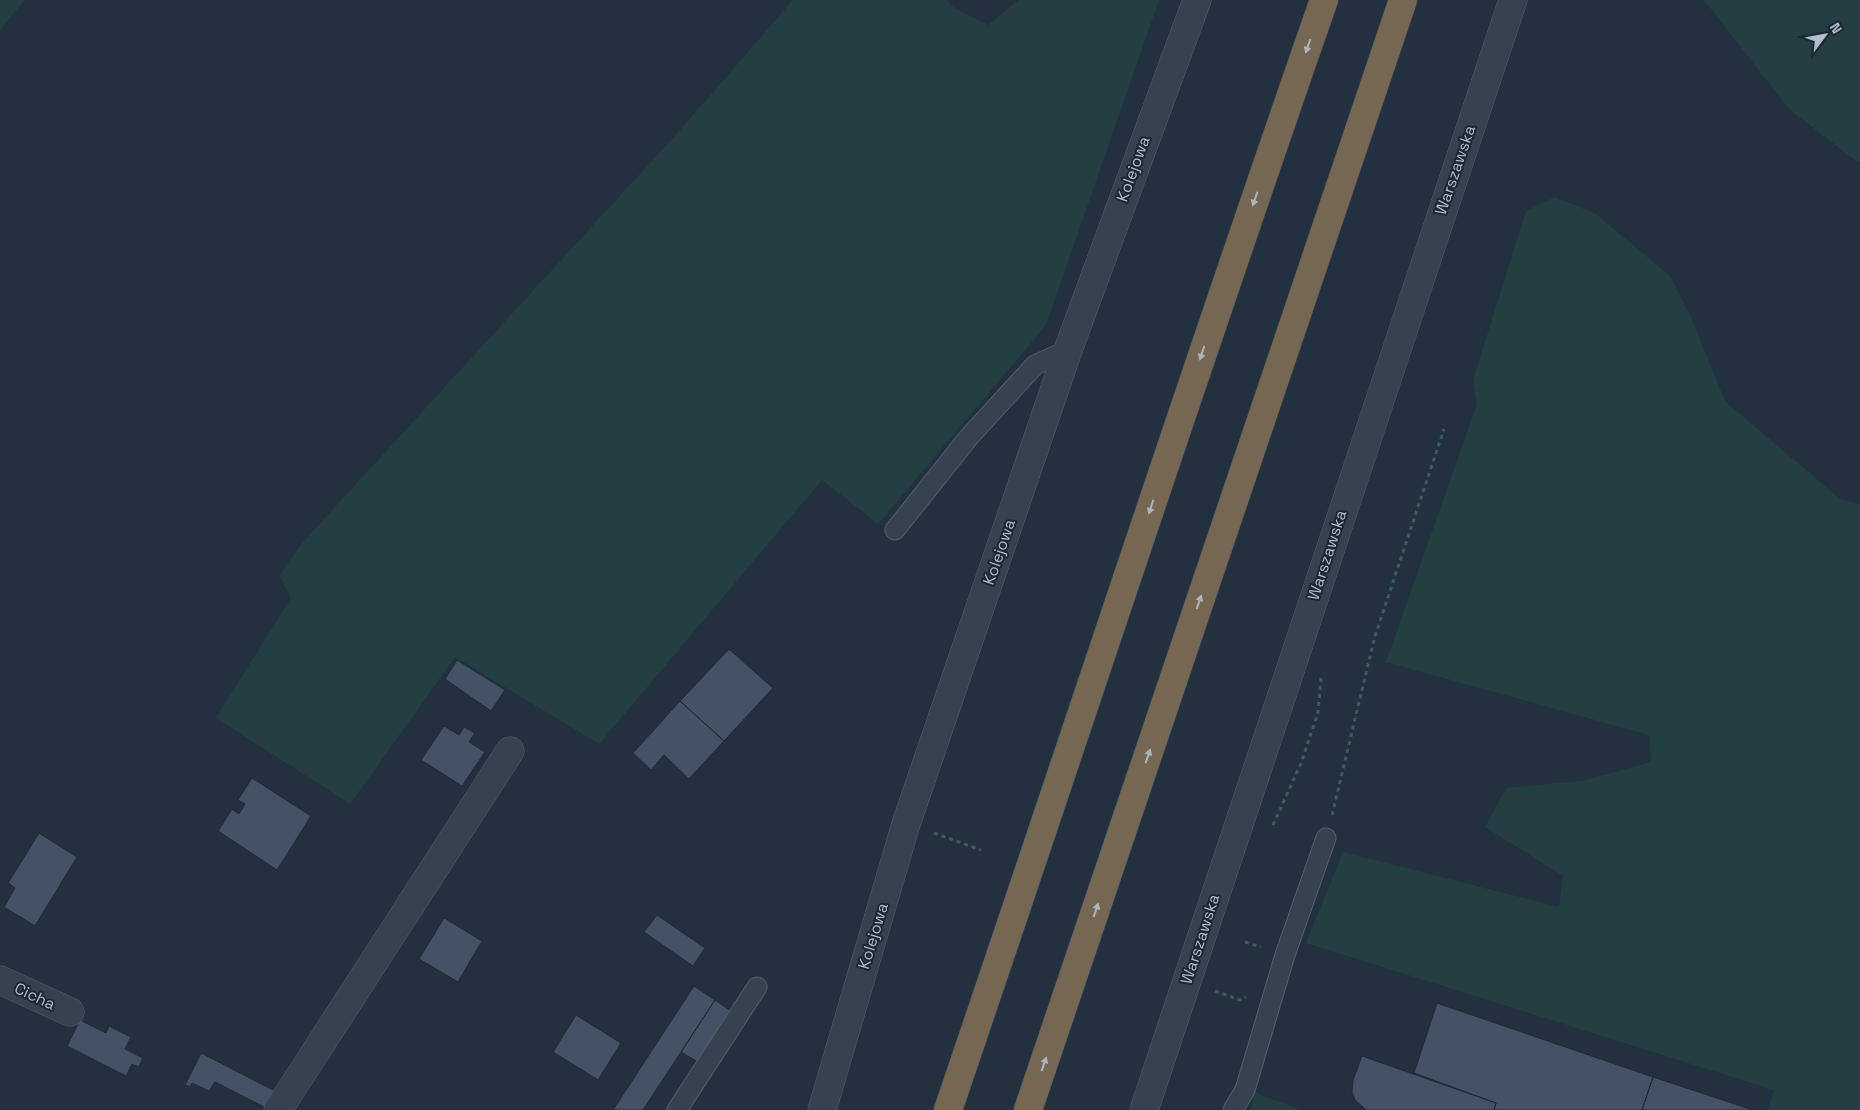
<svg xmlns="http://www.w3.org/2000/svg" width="1860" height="1110" viewBox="0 0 1860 1110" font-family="'Space Grotesk',sans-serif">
<rect width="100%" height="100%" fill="#223040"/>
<!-- green -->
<path fill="#243f41" d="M0,0H25L0,30Z
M793,0H948L953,7L988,25L1019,0H1159L1046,325L878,524L822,480L599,744L455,657L350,804L216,718L291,598L279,575L303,542L681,129Z
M1704,0H1860V161H1856L1789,109Z
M1555,197L1596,214L1670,276L1691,317L1725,401L1840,499L1860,504V1110H1768L1774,1090L1306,943L1343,852L1559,907L1563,876L1485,827L1506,788L1582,781L1651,762L1649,735L1386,662L1477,404L1473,380L1526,211Z
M1254,1092L1301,1110H1251Z"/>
<!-- building -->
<path fill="#435264" stroke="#1e2937" d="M729,649L773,688L724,741L680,701Z
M457,660L505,690L491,711L445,679Z
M680,701L724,741L689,779L664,755L651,770L633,753Z
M444,726L459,735L464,727L475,733L469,742L485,752L462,786L421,760Z
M252,778L311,816L277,870L218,831L232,809L239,814L245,804L238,800Z
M39,833L77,857L35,926L4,907L15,888L8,883Z
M657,915L705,948L693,966L644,932Z
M444,918L482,941L458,982L419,959Z
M694,986L715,1000L681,1052L643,1110H613Z
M715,1000L734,1013L701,1064L681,1052Z
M1437,1003L1653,1077L1642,1110H1494L1496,1103L1414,1073Z
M576,1015L621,1043L598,1080L553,1052Z
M80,1020L106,1033L109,1026L131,1037L125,1049L143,1058L139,1067L132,1064L126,1076L67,1046Z
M201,1053L277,1092L268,1109L215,1082L209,1091L192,1083L190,1087L185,1085Z
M1362,1056L1496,1103L1494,1110H1366L1355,1100L1352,1092L1353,1080Z
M1653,1077L1753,1110H1642Z"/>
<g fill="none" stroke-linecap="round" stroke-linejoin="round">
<defs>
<path id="service" d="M895,530L969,437L1035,365L1068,350
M677,1110L757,987
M1233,1110L1245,1090L1285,955L1326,838"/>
<path id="minor" d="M0,980L70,1012
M278,1110L510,751
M822,1110L906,824L1068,350L1197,0"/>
<path id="tertiary" d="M1144,1110L1513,0"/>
<path id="motorway" d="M948,1110C1074,740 1195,369 1324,0
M1028,1110L1403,0"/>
</defs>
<!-- service casing -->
<use href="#service" stroke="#55606e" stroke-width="21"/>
<!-- minor casing -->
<use href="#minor" stroke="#55606e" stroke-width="29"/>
<!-- tertiary casing -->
<use href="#tertiary" stroke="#55606e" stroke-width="29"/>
<!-- motorway casing -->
<use href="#motorway" stroke="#424d5b" stroke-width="29"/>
<!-- path -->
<path stroke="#425c5e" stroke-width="3" stroke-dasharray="4 4" stroke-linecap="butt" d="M1332,815L1375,636L1444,429
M1273,825L1301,763L1318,713L1321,678
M934,833L981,850
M1245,942L1261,947
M1215,991L1240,1000L1246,997"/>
<!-- service -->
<use href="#service" stroke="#374250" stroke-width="19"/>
<!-- minor -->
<use href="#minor" stroke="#374250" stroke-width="28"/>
<!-- tertiary -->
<use href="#tertiary" stroke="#374250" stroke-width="28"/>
<!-- motorway -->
<use href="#motorway" stroke="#766753" stroke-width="28"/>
</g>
<!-- one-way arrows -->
<defs><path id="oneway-solid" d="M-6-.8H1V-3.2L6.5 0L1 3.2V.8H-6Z" transform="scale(1.25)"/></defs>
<g fill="#adb4bf">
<use href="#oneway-solid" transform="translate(1308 46) rotate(109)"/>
<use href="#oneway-solid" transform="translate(1255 199) rotate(109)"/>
<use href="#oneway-solid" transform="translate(1202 353) rotate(108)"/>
<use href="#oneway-solid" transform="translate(1151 507) rotate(108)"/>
<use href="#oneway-solid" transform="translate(1199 602) rotate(-71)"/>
<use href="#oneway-solid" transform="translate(1148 756) rotate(-71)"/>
<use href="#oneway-solid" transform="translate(1096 910) rotate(-71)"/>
<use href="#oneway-solid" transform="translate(1044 1064) rotate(-71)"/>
</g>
<g text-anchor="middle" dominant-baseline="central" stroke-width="4" stroke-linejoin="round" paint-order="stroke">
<!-- street labels -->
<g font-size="16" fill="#b3bdcb" stroke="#1c2735">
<text transform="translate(1133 169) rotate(-70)">Kolejowa</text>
<text transform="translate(1455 170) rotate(-71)">Warszawska</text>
<text transform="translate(999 552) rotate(-71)">Kolejowa</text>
<text transform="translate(1327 555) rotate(-72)">Warszawska</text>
<text transform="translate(873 936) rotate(-73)">Kolejowa</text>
<text transform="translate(1200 939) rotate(-72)">Warszawska</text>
<text transform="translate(35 996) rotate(25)">Cicha</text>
</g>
</g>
<!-- north arrow -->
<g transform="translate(1825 35) rotate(58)" stroke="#1c2735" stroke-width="4" paint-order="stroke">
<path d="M0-4L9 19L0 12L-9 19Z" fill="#b3bdcb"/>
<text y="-8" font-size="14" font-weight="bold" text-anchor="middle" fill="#b3bdcb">N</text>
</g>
</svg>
